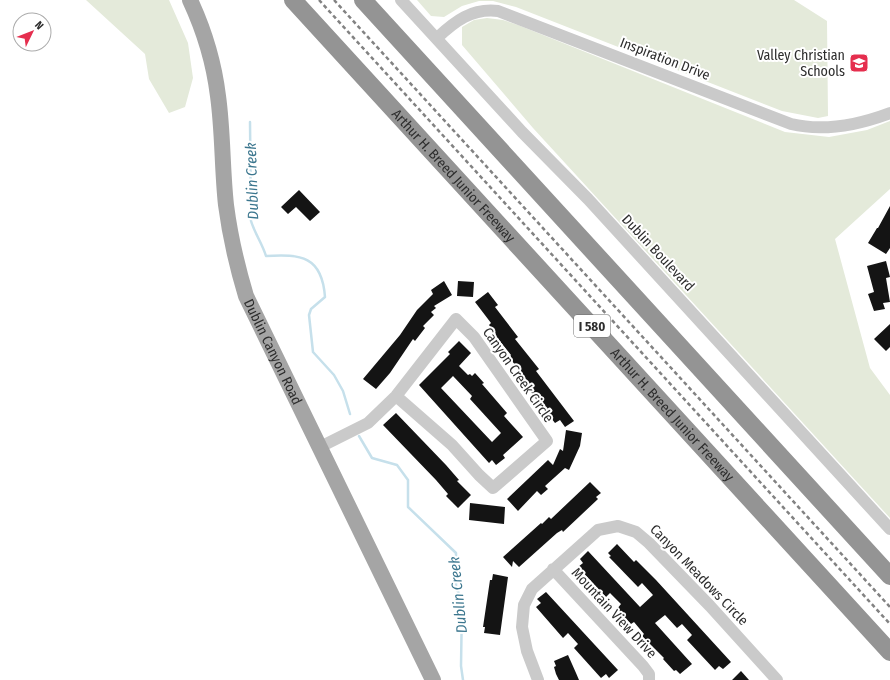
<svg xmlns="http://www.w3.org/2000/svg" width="890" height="680" viewBox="0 0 890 680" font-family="'Fira Sans Condensed',sans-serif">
<rect width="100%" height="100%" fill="#fff"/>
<!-- green -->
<path fill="#e4eada" d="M86,0H169L188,43L193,78L185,107L169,113L149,79L145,54Z
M417,0H794L827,21L828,116L818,118L782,111L516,7L493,1H479L462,6L444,17L431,16Z
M487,18L503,20L518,25L785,132L829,137L867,130L890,121V189L835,239L870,368L890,395V518L533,128L462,45V27L474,20Z"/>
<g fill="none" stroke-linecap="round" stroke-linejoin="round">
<!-- stream -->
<path stroke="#c6e0eb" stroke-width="2.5" d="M250,122L251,221C255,234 262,243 266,256C301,254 322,256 325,297L311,309L309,315L313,352L334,375L343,391L350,414
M359,436L372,458L397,465L408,480V507L456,553V586L462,603L461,666L463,680"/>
</g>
<!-- building -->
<path fill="#141414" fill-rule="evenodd" d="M299,190L320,212L310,221L296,207L288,214L281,207Z
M890,206V248L886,254L868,243L877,228H878Z
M886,261L890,277L886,278L890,302L883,303L885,309L874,311L868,294L874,292L867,266Z
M444,281L452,295L434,306L436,308L431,312L434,315L423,326L425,328L415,341L413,339L390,373L376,389L363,379L400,335L417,310L433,294L431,290Z
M458,281L474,282L473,297L457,296Z
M488,292L498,305L495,307L518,337L515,339L539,369L536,371L574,421L565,427L560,420L555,423L536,399L529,389L532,387L509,357L511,355L495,335L496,334L489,325L491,323L475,302Z
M890,324V347L886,351L874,339Z
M459,341L471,353L459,366L468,375L470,374L472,376L475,373L484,383L482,384L507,413L504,416L523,437L503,455L505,458L496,465L492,460L489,463L419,385L450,354L448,352ZM453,376L472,396L470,399L501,433L492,442L441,388Z
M396,413L446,465L459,480L457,481L471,495L458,508L446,496L448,494L436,480L383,425Z
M566,430L582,433L580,446L569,470L565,468L545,486L548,489L541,495L537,491L518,511L507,499L548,460L553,465L560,449L563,451Z
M590,482L601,493L596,497L598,499L563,532L562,530L557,533L519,567L513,561L512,567L503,557L541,523L542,524L549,517L551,519Z
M470,503L505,507L504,524L469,520Z
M617,544L634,562L636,560L656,580L731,662L723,669L719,666L715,670L687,640L692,635L682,624L677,628L665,615L655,623L692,664L680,674L676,670L674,671L663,659L664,658L642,636L644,634L634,622L631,624L617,609L621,604L610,593L606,597L578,567L583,563L580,559L588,551L640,607L653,595L642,583L638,587L609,557L611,556L608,553Z
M493,574L508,577L500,635L484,633L485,627H483L490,580H492Z
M546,592L618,670L609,678L606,674L601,678L574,648L578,644L568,633L563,638L536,607L541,603L537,599Z
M568,655L576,673L579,680H559L556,674L554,667L556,666L554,661Z
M741,671L749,680H732Z"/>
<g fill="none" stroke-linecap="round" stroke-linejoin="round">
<!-- minor -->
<path stroke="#cacaca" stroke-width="12" d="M401,0L522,132L588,199L890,529
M437,38C455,21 472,8 498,11L791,124C825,132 858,125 890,113
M320,447L368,423L396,396L456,319L474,337L547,441L493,488L479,475L452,445L396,396
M553,569L643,666L649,674V680
M538,680L527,651L522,627L524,605L532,589L598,530L618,526L636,532L649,543L710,606L777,680"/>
<!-- major -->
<path stroke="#a5a5a5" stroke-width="16" id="s1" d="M190,0C204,30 214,63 218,96C223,132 222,168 226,205C230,236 237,266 246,296L433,680"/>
<!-- highway -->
<g stroke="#949494" stroke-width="18">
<path id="s2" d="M293,0L890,652"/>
<path d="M363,0L890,576"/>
</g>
<!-- rail -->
<path stroke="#828282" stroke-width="2.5" stroke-dasharray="4 3" stroke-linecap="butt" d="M319,0L890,624
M334,0L890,607"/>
</g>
<!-- icons -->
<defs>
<symbol id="school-square" viewBox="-11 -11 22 22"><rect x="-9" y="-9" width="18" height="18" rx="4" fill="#e52e4e" stroke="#fff"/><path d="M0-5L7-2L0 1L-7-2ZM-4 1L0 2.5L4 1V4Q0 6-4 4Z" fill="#fff"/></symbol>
</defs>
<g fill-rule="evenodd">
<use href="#school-square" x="848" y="52" width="22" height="22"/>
</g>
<g text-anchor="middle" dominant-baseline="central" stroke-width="4" stroke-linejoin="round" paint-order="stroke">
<!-- shield labels -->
<rect fill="#fff" stroke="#6c6c6c" stroke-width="1" x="574" y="315" width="36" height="22" rx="3"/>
<g font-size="13" font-weight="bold" fill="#2d2d2d">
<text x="592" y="326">I 580</text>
</g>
<!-- poi labels -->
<g font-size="14" fill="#2d2d2d" stroke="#fff" text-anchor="end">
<text x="845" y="55">Valley Christian<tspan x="845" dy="16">Schools</tspan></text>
</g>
<!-- street labels -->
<g font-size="14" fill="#2d2d2d" stroke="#fff">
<text transform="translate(665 59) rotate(21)">Inspiration Drive</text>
<text stroke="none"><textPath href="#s2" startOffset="238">Arthur H. Breed Junior Freeway</textPath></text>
<text transform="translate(658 253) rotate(47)">Dublin Boulevard</text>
<text stroke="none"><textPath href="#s1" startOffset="365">Dublin Canyon Road</textPath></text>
<text transform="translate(518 375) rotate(55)">Canyon Creek Circle</text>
<text stroke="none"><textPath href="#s2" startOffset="562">Arthur H. Breed Junior Freeway</textPath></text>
<text transform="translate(699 575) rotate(46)">Canyon Meadows Circle</text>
<text transform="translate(614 613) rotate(47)">Mountain View Drive</text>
</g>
<!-- water labels -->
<g font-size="15" font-style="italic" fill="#3b768e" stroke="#fff">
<text transform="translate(252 181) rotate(-92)">Dublin Creek</text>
<text transform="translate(458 595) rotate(-96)">Dublin Creek</text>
</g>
</g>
<!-- north arrow -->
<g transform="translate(32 32) rotate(47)"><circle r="19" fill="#ffffff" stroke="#ababab"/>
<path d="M0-3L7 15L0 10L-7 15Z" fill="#e52e4e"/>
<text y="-6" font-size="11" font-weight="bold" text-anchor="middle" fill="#2d2d2d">N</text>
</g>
</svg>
